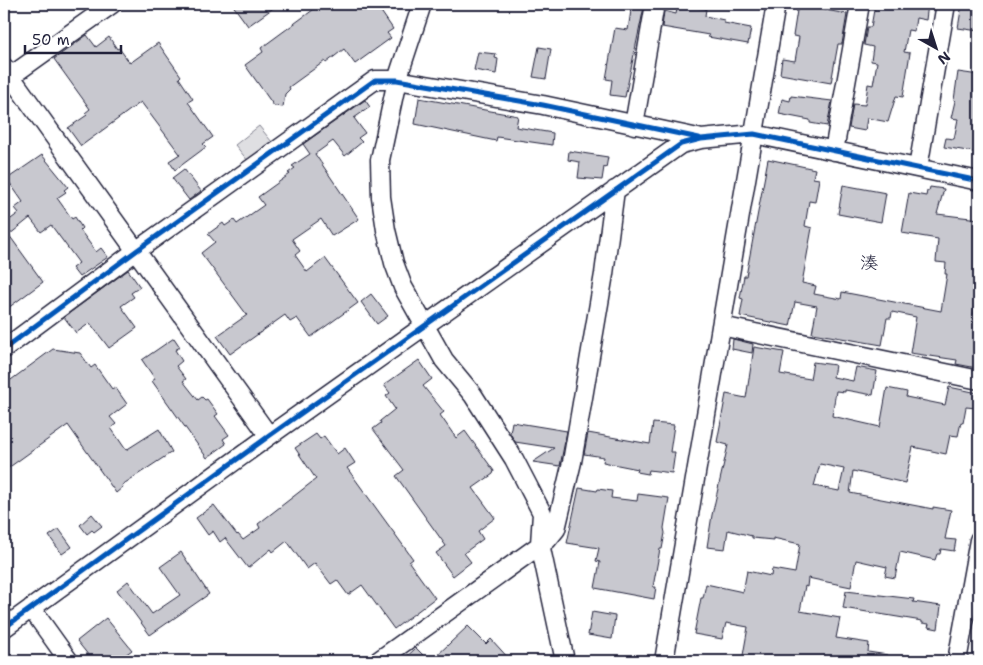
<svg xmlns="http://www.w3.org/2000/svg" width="983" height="665" viewBox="0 0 983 665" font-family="'Shantell Sans','Klee One',sans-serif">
<rect width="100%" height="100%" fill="#fff"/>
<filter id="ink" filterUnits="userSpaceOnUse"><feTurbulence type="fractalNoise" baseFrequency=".02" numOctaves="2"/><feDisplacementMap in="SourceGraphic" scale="10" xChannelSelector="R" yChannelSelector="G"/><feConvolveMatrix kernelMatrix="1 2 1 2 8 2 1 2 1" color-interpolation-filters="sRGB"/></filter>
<g filter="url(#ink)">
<!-- green -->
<path fill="#dfdfe2" stroke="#80808e" d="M259,126L272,142L248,161L235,145Z"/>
<!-- building -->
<path fill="#c8c8cf" stroke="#22223b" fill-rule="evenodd" d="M232,4H279L248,26Z
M321,4H389L380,10L393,29L387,33L391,38L355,64L344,49L326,63L325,61L289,87L290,89L285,94L283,107L274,106L245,65L263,52L261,48Z
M632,4H643L644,7L625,97L610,95L612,80L606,79L615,28L628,30Z
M678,4L706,9L705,16L724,20V23L751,28L748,44L708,37L709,35L662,27L664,11L676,14Z
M798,4L821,6L820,9L847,14L842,44H838L831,83L780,74L782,59L795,61L799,37L793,36Z
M875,4H928L926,20L916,18L914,31L908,30L904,52L910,53L903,97L896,96L888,122L867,118L865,131L849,128L853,104L865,105L868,84L873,85L877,62L871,61L873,47L864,45L867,27H871Z
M962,4H979V31L958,28Z
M87,35L96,47L109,37L117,49L119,48L130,63L158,43L181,76L179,78L193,99L188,102L213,137L203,144L206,147L175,170L169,161L180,154L141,102L81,146L68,128L87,115L85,113L90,109L54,59Z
M539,47L551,49L546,79L533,77Z
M478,52L496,54L495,58L498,59L496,74L474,70Z
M958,72L979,75V153L944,147L946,138L954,139L958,119L951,118L955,101L954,100Z
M791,96L832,101L827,126L810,123V120L779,114L782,99L790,101Z
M419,98L518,116L516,127L553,133L552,145L497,137L496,141L415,124Z
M365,100L370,107L354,118L365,133L358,138L362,142L345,156L333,141L315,154L359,219L332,236L321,219L292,239L300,251L295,255L307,272L325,258L358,303L311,337L297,318L290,322L285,315L230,354L217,336L247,315L201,253L215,242L208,234L223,223L225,226L234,220L237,224L264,205L258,197L290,174L288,173L295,168L292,166L310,154L303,144Z
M569,151L608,157L606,168L604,167L602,180L578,178L580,162L568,160Z
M42,155L68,187L64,190L66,192L57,198L72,219L75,217L82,228L80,230L96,252L101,248L108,257L79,277L72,268L79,263L51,225L41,232L30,218L9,235L43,282L4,311V224L19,213L15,208L23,202L7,179Z
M768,159L815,169L813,178L819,179L815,202L809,201L805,226L812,228L802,283L816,286L814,294L841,299L842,292L941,311L947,274H945L946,263L936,262L938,239L902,233L909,193L926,196L927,191H929L930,187L944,189L937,214L979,219V279L972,322L979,323V354L977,368L956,364L957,360L910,353L916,317L892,312L891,318H887L882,345L812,333L817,306L795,302L790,326L740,316L743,299L740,298L744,276H746Z
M184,169L201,191L189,200L172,178Z
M843,185L886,193L881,222L838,214Z
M128,270L140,287L131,293L134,297L121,306L137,328L109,348L90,323L76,333L64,317Z
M371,294L388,316L377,324L361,302Z
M174,338L180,347L175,350L182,361L176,366L186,379L183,381L198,400L202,397L205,400L207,399L218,414L215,416L229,435L223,439L226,444L207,458L152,381L155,379L142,360Z
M733,339L753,344L752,353L732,349Z
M754,347L784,352L780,374L810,379L813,362L835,365L833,377L853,381L856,367L877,371L873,395L845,390V392L836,391L832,416L880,427L887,388L907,392L906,397L945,405L949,387L978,393L976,408L966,407L963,423L961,422L958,436L950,435L946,454L913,447L905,483L853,471L850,493L933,509V507L951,510L945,539L956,540L954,551L941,549L940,554H937L935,560L900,552L895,578L885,576L887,567L856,560L851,587L808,578L807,587L805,586L800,611L840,618L836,638L869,643L868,652L888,655L887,661H742L748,627L726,623L722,639L694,634L701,598H703L706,584L743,592L747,571L771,576L772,569L795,573L800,544L773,538V540L752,538V536L728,530L725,549L707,547L712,515L728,445L717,442L726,394L746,398ZM820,464L844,469L839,491L814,486Z
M53,349L80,353L91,368L95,365L112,389L115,387L127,404L110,417L116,424L111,428L126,450L159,429L172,452L122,485L123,487L116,493L68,425L4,471V385Z
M419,360L432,379L423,386L444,412L440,415L456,438L465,431L494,471L493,474L473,488L495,518L478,531L483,539L464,553L471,562L453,576L436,553L446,546L396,476L404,470L373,429L381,423L380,421L395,409L386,396L390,393L384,385Z
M512,422L567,431L560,466L533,462L554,448L515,442L510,433Z
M653,423L674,425L670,452H675L672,473L649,470L648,474L637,472L638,469L603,462L604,457L584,454L588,433L650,444Z
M316,434L320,439L324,436L337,454L345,448L355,463L347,468L413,559L409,562L435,598L394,629L362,585L348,595L337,580L331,584L315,563L307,569L287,541L273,552L271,549L248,568L225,538L220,542L213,531L208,535L196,518L214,505L237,535L238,534L243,540L260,528L258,524L316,479L295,448Z
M579,488L597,491L598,489L612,491L611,498L637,501L638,494L669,498L664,528L665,533L662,549H660L653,587H656L654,599L595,588L600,562L596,561L599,548L567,543Z
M92,514L102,526L94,532L92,530L87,534L80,525Z
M59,529L72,547L62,554L49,536Z
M181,552L209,594L150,635L117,590L128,581L152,614L180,595L160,567Z
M846,591L914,599L913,602L941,606L938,629L928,627L929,624L922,623V621L843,608Z
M592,612L615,616L612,639L588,635Z
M106,618L132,650L117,661H93L77,641Z
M468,626L486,644L491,639L511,661H431Z
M416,648L429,661H402Z"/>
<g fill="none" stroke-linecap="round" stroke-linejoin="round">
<defs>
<path id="minor" d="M422,4L397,80L380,160L381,197L386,230L394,263L403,287L444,360L473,395L514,459L542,513L540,544L565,661
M4,67L269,436
M4,81L112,4
M634,125L655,4
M834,151L860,4
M918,168L946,4
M721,326L979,380
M4,349L136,251L375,80H397L543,105L698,138
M31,608L69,661
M4,628L269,436L681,144L701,139L754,134L979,181
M378,661L547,540L556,529L572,462L604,274L615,190
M664,661L776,4
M957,661L979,540"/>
</defs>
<!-- minor casing -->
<use href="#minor" stroke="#22223b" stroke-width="21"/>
<!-- minor -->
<use href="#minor" stroke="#fff" stroke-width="18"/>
<defs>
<path id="cycleway" d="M4,349L136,251L375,80H397L543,105L699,138
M4,628L269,436L681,144L701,139L754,134L979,181"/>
</defs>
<!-- cycleway casing -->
<use href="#cycleway" stroke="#fff" stroke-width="8"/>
<!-- cycleway -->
<use href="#cycleway" stroke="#0057b8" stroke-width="5"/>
</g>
</g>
<g text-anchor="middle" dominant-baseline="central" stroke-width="4" stroke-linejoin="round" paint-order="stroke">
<!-- quarter labels -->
<g font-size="18" fill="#22223b" stroke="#fff">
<text x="869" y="263">湊</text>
</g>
</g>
<!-- margin -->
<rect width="983" height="665" fill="none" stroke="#fff" stroke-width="20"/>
<rect x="10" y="10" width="963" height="645" fill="none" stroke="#22223b" stroke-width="2" filter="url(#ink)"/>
<!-- north arrow -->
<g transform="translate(936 48) rotate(141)" stroke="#ffffff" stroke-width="4" paint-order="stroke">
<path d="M0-4L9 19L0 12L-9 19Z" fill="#22223b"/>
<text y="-8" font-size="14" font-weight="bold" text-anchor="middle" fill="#22223b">N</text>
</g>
<!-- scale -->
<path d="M25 45v8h96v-8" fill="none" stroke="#22223b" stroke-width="2.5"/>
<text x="32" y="45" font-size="15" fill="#22223b" stroke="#ffffff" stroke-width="4" paint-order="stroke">50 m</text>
</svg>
